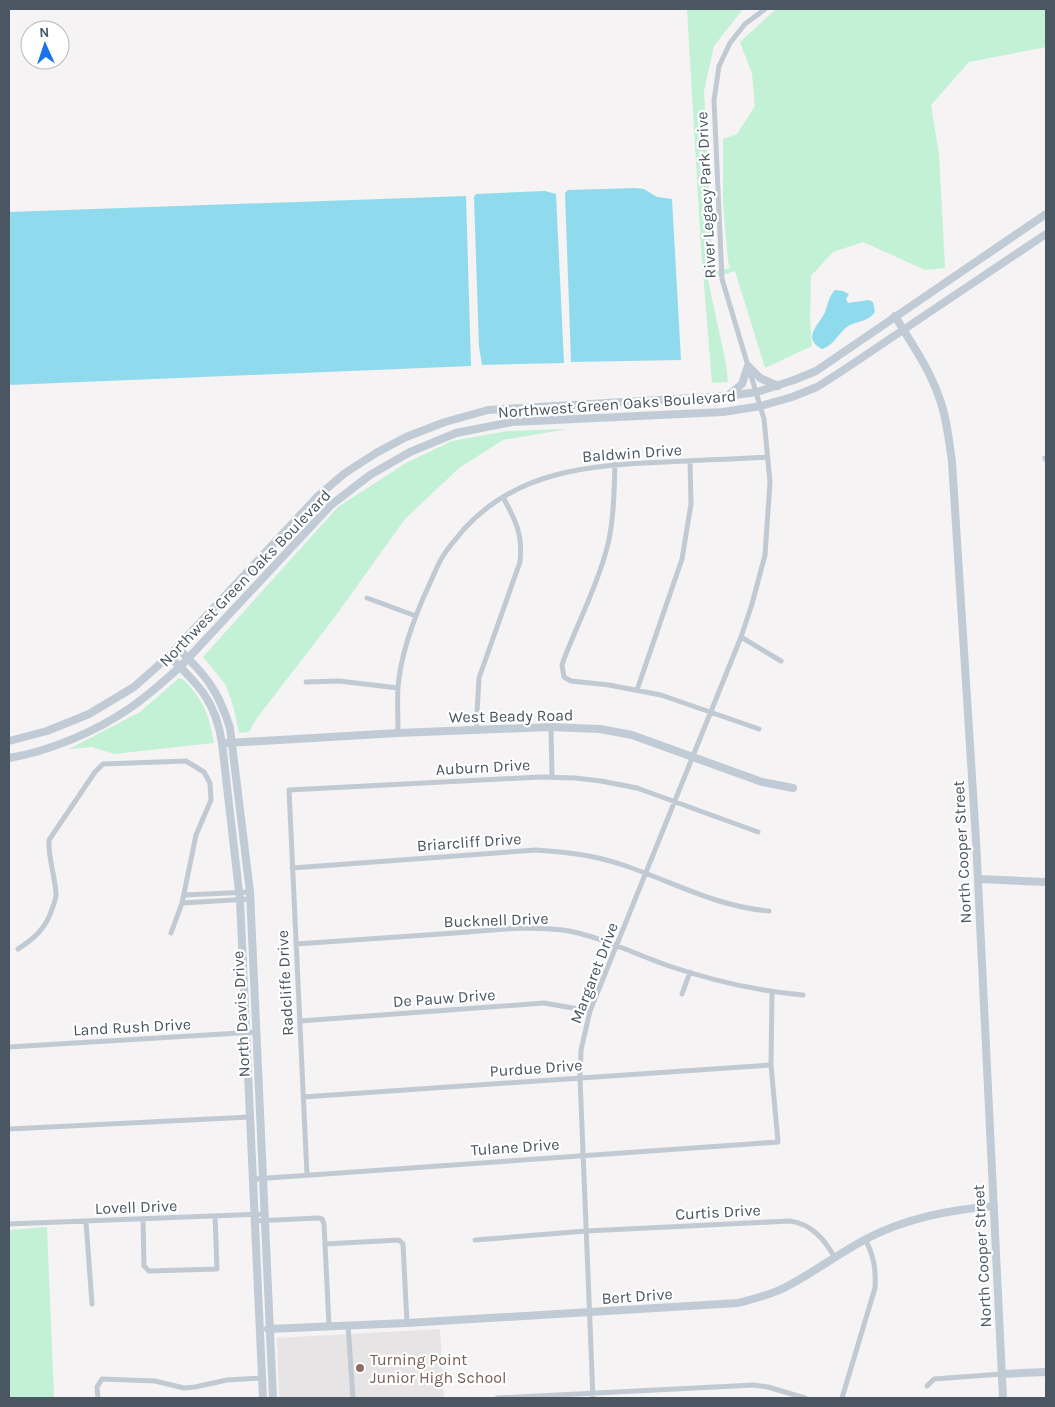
<svg xmlns="http://www.w3.org/2000/svg" width="1055" height="1407" viewBox="0 0 1055 1407" font-family="Karla,sans-serif">
<rect width="100%" height="100%" fill="#f5f3f3"/>
<!-- education -->
<path fill="#e6e4e5" d="M440,1329L444,1398H279L277,1338Z"/>
<!-- green -->
<path fill="#c3f1d5" d="M687,9H743L714,46L704,91L713,272L730,268L728,261L723,203V139L737,134L755,106L752,74L740,42L776,9H1046V47L969,62L931,105L939,154L945,268L925,270L863,242L833,252L811,276L810,319L812,346L765,368L735,271L708,280L726,364L728,382L712,383L701,248Z
M568,429L503,440L459,468L405,519L337,614L257,718L249,732L239,733L234,709L226,685L203,657L338,507L406,463L452,441L508,431Z
M179,678C184,679 187,683 191,688C206,704 210,722 214,743L114,754L92,747L69,749L140,712Z
M47,1227L54,1398H9V1230Z"/>
<!-- water -->
<path fill="#90daee" d="M636,188L644,189L657,197L672,199L681,360L571,362L565,193L568,190Z
M545,191L556,194L564,363L482,365L479,347L474,197L476,194Z
M466,196L471,366L9,385V212Z
M835,290L843,291L849,294L846,299L848,303L869,300L873,302L875,312C869,321 859,321 850,325C839,331 835,345 822,349C801,337 819,326 825,312C828,304 829,296 835,290Z"/>
<g fill="none" stroke-linecap="round" stroke-linejoin="round">
<!-- street -->
<path stroke="#c1cad2" stroke-width="5" d="M1045,458L1046,460
M615,464C614,491 614,518 608,544C599,581 578,623 564,659L562,665L564,677L571,681L609,685L661,695L759,729
M367,598L416,616
M741,637L781,661
M306,682L339,681L398,688
M637,690L682,559L691,504L690,461
M551,727L552,777
M476,730L479,678L520,562C523,535 516,521 503,497
M398,733C398,718 397,702 398,687C401,651 415,615 430,583C434,574 438,564 443,556C449,546 457,538 464,529C518,470 591,465 666,462C700,460 734,459 768,457
M292,868L536,850C566,852 594,855 623,865C671,881 717,907 769,911
M184,895L250,892
M182,903L250,899
M296,944C349,940 402,937 455,933C492,930 532,925 569,931C603,938 633,953 666,965C710,980 756,991 803,995
M18,949C35,938 46,928 52,909C54,904 56,899 56,894C55,875 48,858 49,840L95,772L103,764L186,761L204,772L210,783L211,800L196,835L182,903L171,933
M682,994L690,972
M300,1021L544,1003L590,1011
M9,1047L256,1032
M303,1097L771,1065
M9,1129L250,1117
M307,1175L289,790L541,777L575,778L601,781L637,788L758,832
M253,1179L778,1142L771,1065L772,992
M143,1219L144,1266L149,1271L217,1269L215,1216
M254,1221L318,1218L322,1219L324,1224L329,1326
M86,1222L92,1304
M9,1224L265,1214
M475,1240L586,1231L790,1221C812,1224 825,1240 835,1258
M325,1244L399,1240L403,1244L407,1323
M348,1325L353,1398
M927,1386L934,1379L1002,1374
M98,1398L97,1387L102,1379L155,1381L184,1388L195,1387L227,1380L262,1378
M497,1398L754,1385L768,1387L805,1398
M593,1398L580,1078L581,1050L590,1011L741,637L752,604L765,555L770,482L764,419L722,279L714,100L719,66L730,43L745,24L765,9
M842,1398L875,1288C876,1269 874,1256 865,1239"/>
<!-- secondary -->
<path stroke="#c1cbd6" stroke-width="8" d="M895,316C911,343 929,368 939,397C947,418 949,441 952,462L976,840L1003,1398
M748,366L760,378L778,386
M730,394L742,384L748,366
M177,647C205,675 218,689 230,728L250,892L273,1398
M169,656C198,684 216,701 222,743L240,900L263,1398
M9,741L47,731L89,714L134,687L169,656L318,496L345,473L376,453L406,437L445,422L488,410L728,396L757,392L794,380L816,371L1046,214
M227,743L398,733L551,727L600,729L632,735L762,782L793,788
M9,758C50,751 95,732 130,708C148,696 164,681 180,667L331,505L370,475L410,452L456,433L512,422L723,412L761,406L792,397L817,387L842,371L1046,234
M978,879L1046,882
M268,1329L407,1323L738,1303C753,1299 770,1295 784,1288C813,1273 838,1254 866,1239C906,1218 949,1210 994,1206
M1002,1374L1046,1372"/>
</g>
<!-- markers -->
<circle fill="#8d6e63" stroke="#fff" stroke-width="2" cx="360" cy="1368" r="5"/>
<g text-anchor="middle" dominant-baseline="central" stroke-width="4.5" stroke-linejoin="round" paint-order="stroke">
<!-- street labels -->
<g font-size="16" fill="#4a5661" stroke="#fff">
<text transform="translate(706 195) rotate(-93)">River Legacy Park Drive</text>
<text transform="translate(617 404) rotate(-4)">Northwest Green Oaks Boulevard</text>
<text transform="translate(632 453) rotate(-4)">Baldwin Drive</text>
<text transform="translate(245 578) rotate(-46)">Northwest Green Oaks Boulevard</text>
<text transform="translate(511 716) rotate(-1)">West Beady Road</text>
<text transform="translate(483 767) rotate(-3)">Auburn Drive</text>
<text transform="translate(469 842) rotate(-4)">Briarcliff Drive</text>
<text transform="translate(962 852) rotate(-93)">North Cooper Street</text>
<text transform="translate(496 920) rotate(-2)">Bucknell Drive</text>
<text transform="translate(594 973) rotate(-69)">Margaret Drive</text>
<text transform="translate(285 983) rotate(-93)">Radcliffe Drive</text>
<text transform="translate(444 998) rotate(-4)">De Pauw Drive</text>
<text transform="translate(241 1014) rotate(-93)">North Davis Drive</text>
<text transform="translate(132 1027) rotate(-3)">Land Rush Drive</text>
<text transform="translate(536 1068) rotate(-4)">Purdue Drive</text>
<text transform="translate(515 1147) rotate(-4)">Tulane Drive</text>
<text transform="translate(136 1207) rotate(-2)">Lovell Drive</text>
<text transform="translate(718 1212) rotate(-3)">Curtis Drive</text>
<text transform="translate(982 1256) rotate(-93)">North Cooper Street</text>
<text transform="translate(637 1296) rotate(-4)">Bert Drive</text>
</g>
<!-- education labels -->
<g font-size="16" fill="#785e54" stroke="#fff" text-anchor="start">
<text x="370" y="1359">Turning Point<tspan x="370" dy="18">Junior High School</tspan></text>
</g>
</g>
<!-- border -->
<rect width="1055" height="1407" fill="none" stroke="#4a5661" stroke-width="20"/>
<!-- north arrow -->
<g transform="translate(45 45) rotate(357)"><circle r="24" fill="#ffffff" stroke="#b7bbc0"/>
<path d="M0-4L9 19L0 12L-9 19Z" fill="#1a73e8"/>
<text y="-8" font-size="14" font-weight="bold" text-anchor="middle" fill="#4a5661">N</text>
</g>
</svg>
